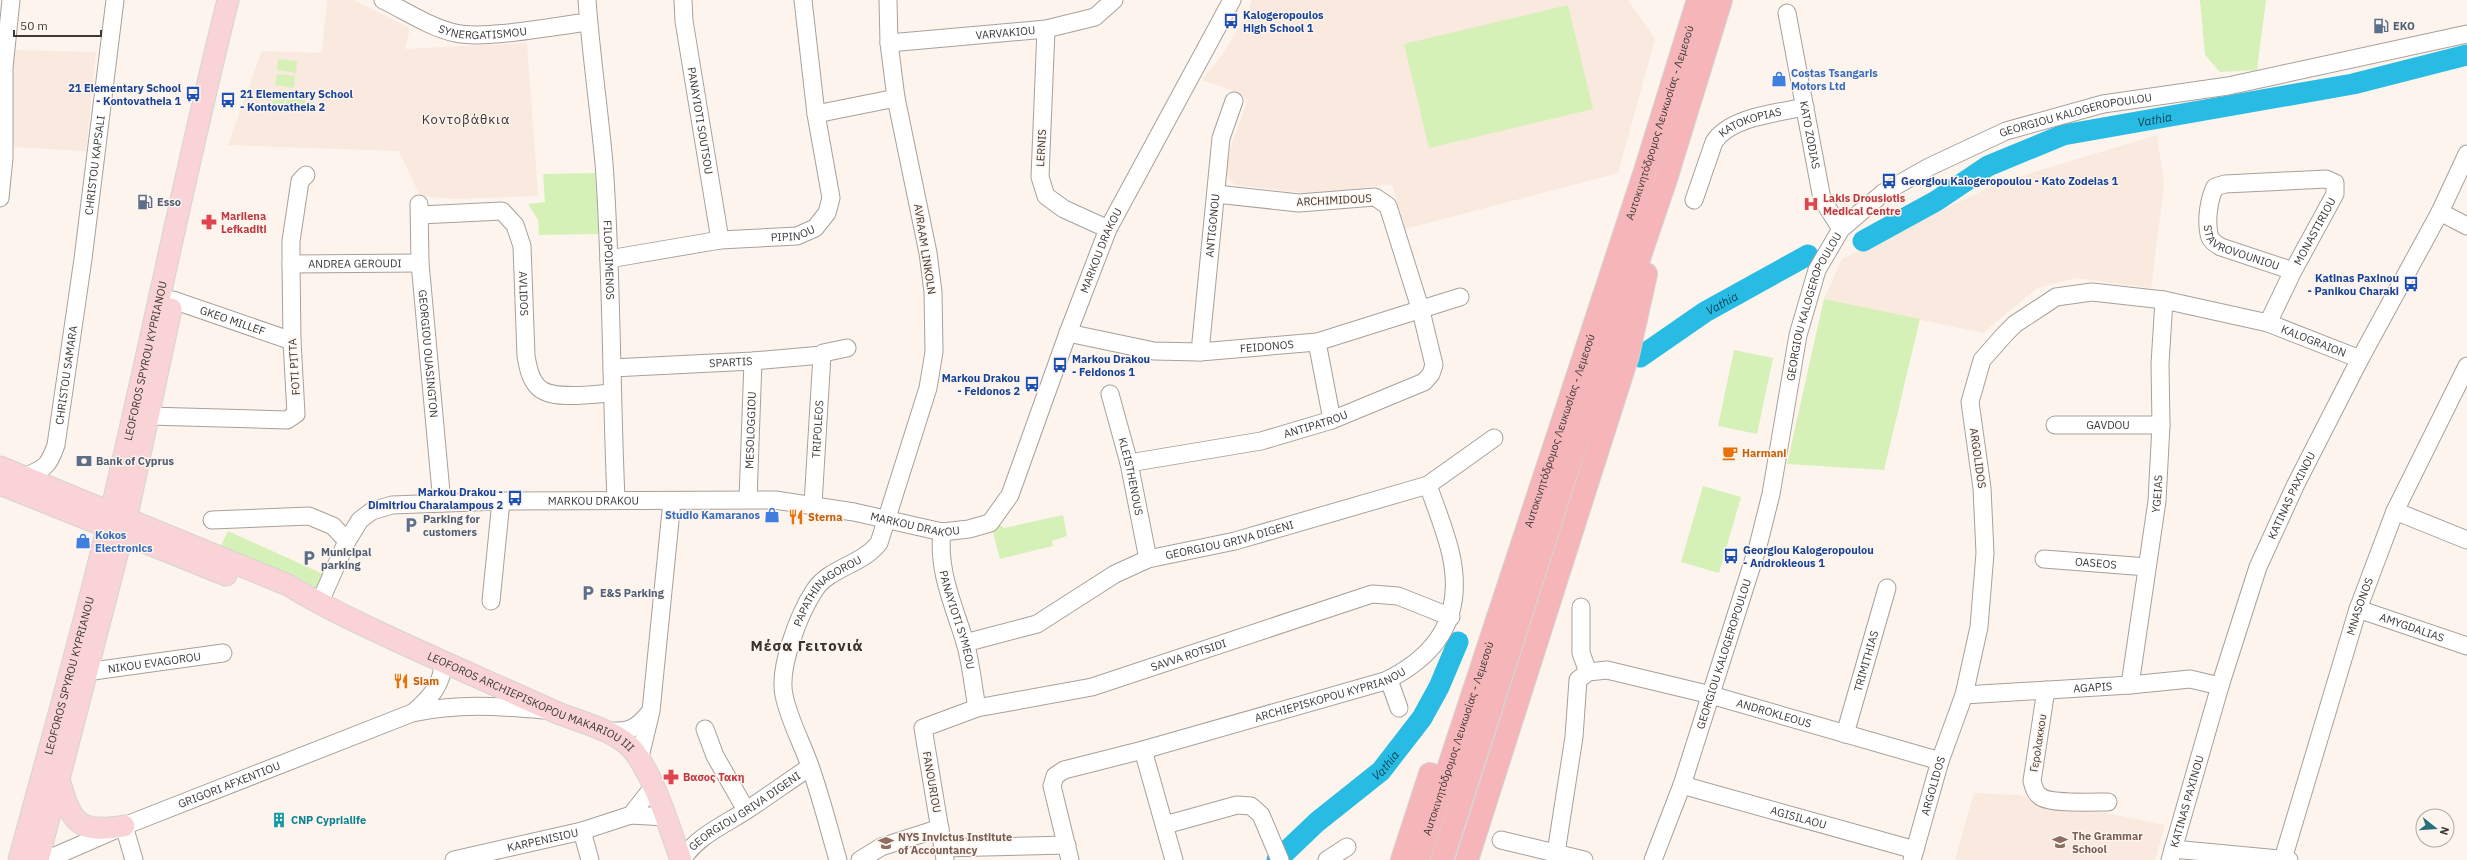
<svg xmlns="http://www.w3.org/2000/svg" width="2467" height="860" viewBox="0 0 2467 860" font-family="'IBM Plex Sans',sans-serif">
<rect width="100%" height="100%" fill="#fdf4ee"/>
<!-- built -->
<path fill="#f9e9de" d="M327,0H354L410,28L405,49L527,43L538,196L453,199L420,196L399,151L228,145L262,51L322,53Z
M1252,0H1628L1655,39L1618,173L1405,229L1392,184L1314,194L1235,185L1226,174L1231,146L1248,100L1237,92L1202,80L1223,54L1249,10Z
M11,50L96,52L86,151L10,147Z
M2157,135L2164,184L2151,288L2076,278L2037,288L1983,333L1824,299L1842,259L1998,183Z
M1974,793L2017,795L2165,825L2155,860H1955Z"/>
<!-- green -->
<path fill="#d5f1b7" d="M2200,0H2266L2257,70L2220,72L2205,55Z
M1568,5L1593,109L1429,148L1404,44Z
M278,59L297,61L296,73L277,70Z
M277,74L295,76L294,88L275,85Z
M273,92H285L284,111L272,110Z
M287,97L305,100L304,111L285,108Z
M595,173L599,234L539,235L538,220L528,204L545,202L543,174Z
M1824,299L1920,319L1884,470L1787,464Z
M1734,350L1773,358L1757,434L1718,426Z
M1703,486L1741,497L1719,573L1681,562Z
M1063,515L1067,536L1052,541L1053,546L1000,559L992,529L999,524L1004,528Z
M228,531L323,574L315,590L220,548Z"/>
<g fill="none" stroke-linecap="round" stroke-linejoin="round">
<!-- river -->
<g stroke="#28bce4" stroke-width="21">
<path id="s1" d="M1863,241L1936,201L1988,166L2063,135L2353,84L2467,55"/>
<path id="s2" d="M1640,357L1705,312L1808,255"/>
<path id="s3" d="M1277,860L1317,822L1381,771L1422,718L1439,687L1458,642"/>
</g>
<defs>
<g id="minor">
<path id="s4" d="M383,0C406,11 429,27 455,33C486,40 554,26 588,22"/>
<path id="s5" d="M587,0C591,54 599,109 604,163C612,275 611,387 616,499"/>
<path id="s6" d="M683,0L684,21L720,240"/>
<path id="s7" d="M1787,13L1822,199L1841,229"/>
<path d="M1046,29L1040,177L1046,196L1064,209L1108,229"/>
<path id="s8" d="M889,43L1046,29L1095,17L1114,0"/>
<path d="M816,114L896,98"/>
<path d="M0,198L4,158V68L11,0"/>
<path id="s9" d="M1694,200L1714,142C1730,117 1777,113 1805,107"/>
<path id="s10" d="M419,204L420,263L442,503"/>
<path d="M2440,212L2467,226"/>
<path id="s11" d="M420,215L502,211L515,225L522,246L526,356C528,367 530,379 538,387C551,401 594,394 611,393"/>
<path id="s12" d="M609,259L720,240L797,236L815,228L827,213L831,198L816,114L803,0"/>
<path id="s13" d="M291,264L420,263"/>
<path id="s14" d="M173,300L292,341"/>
<path id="s15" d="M2268,323L2293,271L2335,194V183L2326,179L2225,184L2215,187C2209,199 2206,219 2209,234C2210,241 2216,244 2221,247L2293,271"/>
<path id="s16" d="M1068,333L1154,351L1200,352L1317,342L1460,297"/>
<path d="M1317,342L1332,420"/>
<path id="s17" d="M1200,352L1221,138L1234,101"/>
<path id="s18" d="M612,368L753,361L822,355L823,353L847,348"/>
<path id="s19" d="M1110,394L1129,463L1148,559"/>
<path d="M149,416L287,420L296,414L292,341L291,264V241L300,181L306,175"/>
<path id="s20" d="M2055,425H2161"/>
<path id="s21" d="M1129,463L1261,441L1332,420L1424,382L1431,374L1434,365L1421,311L1388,206L1375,197L1299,203L1216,194"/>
<path id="s22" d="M26,476C46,468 49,465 56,445L83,259L115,0"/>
<path id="s23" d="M748,499L753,361"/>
<path id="s24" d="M813,504L822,355"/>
<path d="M2395,511L2467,540"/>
<path d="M212,520L309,516L333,526L347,541"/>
<path id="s25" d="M942,532C937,570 954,606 965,642C971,663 973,686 977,708"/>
<path id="s26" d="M2044,559L2147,567"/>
<path d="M491,601L501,501"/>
<path id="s27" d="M319,604L347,541L360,520L372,511L392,505L501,501L775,500L854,512L942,532L969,529L990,523L1010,495L1068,333L1108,229L1232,0"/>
<path d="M1581,607V653L1588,672"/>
<path id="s28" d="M2358,609L2467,646"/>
<path id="s29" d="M965,643L1037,624L1115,574L1148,559L1235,541L1428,485L1494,438"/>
<path id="s30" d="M86,672L223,653"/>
<path d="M1389,680L1399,708"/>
<path id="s31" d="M2130,685L2157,501L2161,425L2160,364L2164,300"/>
<path d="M2046,690L2032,781C2034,788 2035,793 2041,797C2052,804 2093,802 2108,802"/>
<path id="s32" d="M1964,695L2130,685L2190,679L2220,686"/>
<path d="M414,712C430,698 443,684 443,662"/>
<path d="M705,729L715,756L746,810"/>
<path d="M604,731C628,732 635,731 650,712"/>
<path id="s33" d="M1845,734L1887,588"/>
<path d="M1143,750L1174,860"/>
<path d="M639,761L651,711L672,501"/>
<path id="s34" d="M1682,785L1915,850"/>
<path d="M631,815L653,787"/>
<path d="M1165,825L1237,805L1251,806L1261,815L1280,860"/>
<path d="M124,826L134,860"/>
<path d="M582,831L590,860"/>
<path d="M1501,840L1584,860"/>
<path d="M942,848L1067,845"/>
<path d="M2173,849L2289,860"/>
<path id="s35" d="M1556,853L1574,737L1578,680L1588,672L1607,670L1711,695L1940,761"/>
<path id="s36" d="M2283,859L2358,609L2395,511L2467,366"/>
<path id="s37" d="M46,860L124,826L412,713C457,703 499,706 543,710"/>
<path id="s38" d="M454,860L582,831L631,815L665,817"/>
<path id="s39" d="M682,860C697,836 724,825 747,810C768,796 789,781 810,767"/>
<path id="s40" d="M838,860C829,829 821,797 810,766C802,743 789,720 784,695C778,668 799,614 814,591C829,567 861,566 879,543L928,388L934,352L933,292L928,253L896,98L889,43L888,0"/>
<path d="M860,860L881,847L940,828"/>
<path id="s41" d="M945,860L923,728L977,708L1092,687L1372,594L1398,596L1451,617"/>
<path id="s42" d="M1070,860L1052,786L1055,776L1064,770L1143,750L1385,681C1439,655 1464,615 1451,555C1446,532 1436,508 1428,485"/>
<path d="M1327,860L1347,847"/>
<path id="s43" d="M1653,860L1682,785L1758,546L1771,494L1798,335L1817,270L1841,229L1883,193L1929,167L2006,131L2103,104L2228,86L2467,34"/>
<path id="s44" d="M1912,860L1940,761L1964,695L1979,627L1985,553L1982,488L1970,402L1982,360L2005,334L2015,324L2056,297L2092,292L2164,300L2268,323L2360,359"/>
<path id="s45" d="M2170,860L2220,686L2258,567L2296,484L2360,359L2440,212L2467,154"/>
</g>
<g id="major">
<path id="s46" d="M0,467L288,585C322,606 357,622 393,639C445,663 498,686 551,710C574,721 615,729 632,749C655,777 669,827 681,860"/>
<path d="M0,484L226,575"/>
<path d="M59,779C71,822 77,834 124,826"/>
<path id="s47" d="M19,860C50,745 83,632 110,516C151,344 185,171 228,0"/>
<path d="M38,860L126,520L171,309"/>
</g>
<g id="highway">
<path d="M1402,860L1430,774"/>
<path id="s48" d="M1418,860L1645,171L1698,0"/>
<path d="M1442,860L1565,477L1666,179L1721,0"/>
<path d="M1467,860L1628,355L1646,274"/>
</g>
</defs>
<!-- minor casing -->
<use href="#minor" stroke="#a8a09a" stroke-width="19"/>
<!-- major casing -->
<use href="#major" stroke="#d4d4d3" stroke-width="23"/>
<!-- highway casing -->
<use href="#highway" stroke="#d4d4d3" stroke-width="24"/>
<!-- minor -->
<use href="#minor" stroke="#fff" stroke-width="17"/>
<!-- major -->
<use href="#major" stroke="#f9d3d5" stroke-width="21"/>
<!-- highway -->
<use href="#highway" stroke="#f5b5b9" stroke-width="22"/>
</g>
<!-- icons -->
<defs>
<symbol id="bus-bare" viewBox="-9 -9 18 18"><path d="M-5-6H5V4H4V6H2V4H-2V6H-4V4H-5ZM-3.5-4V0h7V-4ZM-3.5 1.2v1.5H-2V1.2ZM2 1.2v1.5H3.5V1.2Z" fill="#1a4fb4" stroke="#fdf4ee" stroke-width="2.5" paint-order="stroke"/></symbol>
<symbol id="fuel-bare" viewBox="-9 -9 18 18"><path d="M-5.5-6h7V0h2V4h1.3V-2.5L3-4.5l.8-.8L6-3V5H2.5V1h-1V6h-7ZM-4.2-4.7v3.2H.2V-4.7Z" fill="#5c6f8a" stroke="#fdf4ee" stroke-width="2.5" paint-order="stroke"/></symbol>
<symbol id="shop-bare" viewBox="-9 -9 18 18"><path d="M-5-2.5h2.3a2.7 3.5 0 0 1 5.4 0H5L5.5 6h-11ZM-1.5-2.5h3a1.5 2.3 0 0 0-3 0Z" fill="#3f7fe0" stroke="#fdf4ee" stroke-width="2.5" paint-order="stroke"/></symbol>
<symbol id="hospital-bare" viewBox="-9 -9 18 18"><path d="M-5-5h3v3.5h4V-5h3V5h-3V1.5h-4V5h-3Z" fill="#e0444e" stroke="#fdf4ee" stroke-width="2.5" paint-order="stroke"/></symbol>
<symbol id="pharmacy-bare" viewBox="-9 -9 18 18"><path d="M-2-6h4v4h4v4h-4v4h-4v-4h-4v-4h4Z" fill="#e0444e" stroke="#fdf4ee" stroke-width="2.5" paint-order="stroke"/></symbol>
<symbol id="cafe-bare" viewBox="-9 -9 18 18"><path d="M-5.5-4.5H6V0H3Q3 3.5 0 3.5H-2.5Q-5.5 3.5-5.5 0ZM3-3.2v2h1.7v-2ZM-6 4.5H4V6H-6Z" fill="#e8710a" stroke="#fdf4ee" stroke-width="2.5" paint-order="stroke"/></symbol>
<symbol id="bank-bare" viewBox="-9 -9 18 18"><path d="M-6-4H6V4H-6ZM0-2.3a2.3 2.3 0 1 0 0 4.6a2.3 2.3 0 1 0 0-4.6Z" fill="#5c6f8a" stroke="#fdf4ee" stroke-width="2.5" paint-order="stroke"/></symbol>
<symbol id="restaurant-bare" viewBox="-9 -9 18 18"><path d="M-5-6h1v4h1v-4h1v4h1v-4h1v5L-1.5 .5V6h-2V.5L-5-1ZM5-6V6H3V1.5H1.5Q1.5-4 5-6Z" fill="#e8710a" stroke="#fdf4ee" stroke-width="2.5" paint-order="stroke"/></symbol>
<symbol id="parking-bare" viewBox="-9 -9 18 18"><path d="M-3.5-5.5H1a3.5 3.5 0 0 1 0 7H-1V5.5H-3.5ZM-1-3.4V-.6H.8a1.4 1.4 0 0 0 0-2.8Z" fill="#5c6f8a" stroke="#fdf4ee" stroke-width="2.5" paint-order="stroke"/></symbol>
<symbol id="building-bare" viewBox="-9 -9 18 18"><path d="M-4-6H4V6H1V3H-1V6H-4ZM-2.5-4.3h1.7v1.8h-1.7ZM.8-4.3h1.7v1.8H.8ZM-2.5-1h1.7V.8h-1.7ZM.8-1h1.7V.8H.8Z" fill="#0f9aa8" stroke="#fdf4ee" stroke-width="2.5" paint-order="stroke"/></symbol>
<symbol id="school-bare" viewBox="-9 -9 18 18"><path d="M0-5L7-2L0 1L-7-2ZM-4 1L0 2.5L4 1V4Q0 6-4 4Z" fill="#8d6e63" stroke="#fdf4ee" stroke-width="2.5" paint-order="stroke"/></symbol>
</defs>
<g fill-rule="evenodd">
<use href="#bus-bare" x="1220" y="10" width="22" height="22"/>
<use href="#fuel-bare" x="2370" y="15" width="22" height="22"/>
<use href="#shop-bare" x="1768" y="68" width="22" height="22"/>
<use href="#bus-bare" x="182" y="83" width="22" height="22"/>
<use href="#bus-bare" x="217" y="89" width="22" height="22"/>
<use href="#bus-bare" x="1878" y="170" width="22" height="22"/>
<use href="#fuel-bare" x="134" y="191" width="22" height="22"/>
<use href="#hospital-bare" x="1800" y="193" width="22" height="22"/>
<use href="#pharmacy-bare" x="198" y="211" width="22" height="22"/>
<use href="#bus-bare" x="2400" y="273" width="22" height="22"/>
<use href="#bus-bare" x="1049" y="354" width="22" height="22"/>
<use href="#bus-bare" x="1021" y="373" width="22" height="22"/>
<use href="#cafe-bare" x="1719" y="442" width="22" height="22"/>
<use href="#bank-bare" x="73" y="450" width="22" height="22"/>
<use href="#bus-bare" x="504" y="487" width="22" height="22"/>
<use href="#shop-bare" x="761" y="504" width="22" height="22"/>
<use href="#restaurant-bare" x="785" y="506" width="22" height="22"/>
<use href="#parking-bare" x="400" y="514" width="22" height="22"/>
<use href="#shop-bare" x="72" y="530" width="22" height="22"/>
<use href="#bus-bare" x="1720" y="545" width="22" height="22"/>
<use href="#parking-bare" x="298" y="547" width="22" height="22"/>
<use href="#parking-bare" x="577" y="582" width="22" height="22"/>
<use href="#restaurant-bare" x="390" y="670" width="22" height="22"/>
<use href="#pharmacy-bare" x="660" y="766" width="22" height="22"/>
<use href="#building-bare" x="268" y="809" width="22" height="22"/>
<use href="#school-bare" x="2049" y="831" width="22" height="22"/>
<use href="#school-bare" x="875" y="832" width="22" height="22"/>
</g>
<g text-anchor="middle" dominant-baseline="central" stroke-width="3" stroke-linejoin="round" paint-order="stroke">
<!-- transit labels -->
<g font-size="11" font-weight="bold" fill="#164399" stroke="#fdf4ee" text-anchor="start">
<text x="1243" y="15">Kalogeropoulos<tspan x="1243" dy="13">High School 1</tspan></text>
<text x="181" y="88" text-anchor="end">21 Elementary School<tspan x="181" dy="13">- Kontovatheia 1</tspan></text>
<text x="240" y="94">21 Elementary School<tspan x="240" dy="13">- Kontovatheia 2</tspan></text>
<text x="1901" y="181">Georgiou Kalogeropoulou - Kato Zodeias 1</text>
<text x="2399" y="278" text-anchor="end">Katinas Paxinou<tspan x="2399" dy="13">- Panikou Charaki</tspan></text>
<text x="1072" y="359">Markou Drakou<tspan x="1072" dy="13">- Feidonos 1</tspan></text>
<text x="1020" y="378" text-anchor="end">Markou Drakou<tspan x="1020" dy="13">- Feidonos 2</tspan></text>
<text x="503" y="492" text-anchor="end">Markou Drakou -<tspan x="503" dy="13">Dimitriou Charalampous 2</tspan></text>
<text x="1743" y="550">Georgiou Kalogeropoulou<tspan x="1743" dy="13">- Androkleous 1</tspan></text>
</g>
<!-- service labels -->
<g font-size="11" font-weight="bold" fill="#4e5e75" stroke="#fdf4ee" text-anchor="start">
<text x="2393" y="26">EKO</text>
<text x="157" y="202">Esso</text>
<text x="96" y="461">Bank of Cyprus</text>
<text x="423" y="519">Parking for<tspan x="423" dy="13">customers</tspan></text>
<text x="321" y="552">Municipal<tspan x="321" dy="13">parking</tspan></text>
<text x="600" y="593">E&amp;S Parking</text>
</g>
<!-- street labels -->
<g font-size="11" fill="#3d3a37" stroke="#fdf4ee">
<text stroke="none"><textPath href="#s4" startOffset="107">SYNERGATISMOU</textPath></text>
<text stroke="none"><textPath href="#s8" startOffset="117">VARVAKIOU</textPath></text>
<text stroke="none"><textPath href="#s43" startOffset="926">GEORGIOU KALOGEROPOULOU</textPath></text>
<text stroke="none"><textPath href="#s6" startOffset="122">PANAYIOTI SOUTSOU</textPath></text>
<text stroke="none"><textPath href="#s48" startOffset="776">Αυτοκινητόδρομος Λευκωσίας - Λεμεσού</textPath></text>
<text stroke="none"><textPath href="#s9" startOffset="104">KATOKOPIAS</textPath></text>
<text stroke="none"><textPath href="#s7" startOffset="124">KATO ZODIAS</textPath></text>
<text transform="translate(1041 148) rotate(-87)">LERNIS</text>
<text stroke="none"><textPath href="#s22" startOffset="328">CHRISTOU KAPSALI</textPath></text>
<text transform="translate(1334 200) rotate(-3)">ARCHIMIDOUS</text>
<text stroke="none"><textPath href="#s17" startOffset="127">ANTIGONOU</textPath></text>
<text stroke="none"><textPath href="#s12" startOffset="186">PIPINOU</textPath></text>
<text stroke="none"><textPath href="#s15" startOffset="103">MONASTIRIOU</textPath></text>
<text stroke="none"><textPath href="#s15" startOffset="361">STAVROVOUNIOU</textPath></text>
<text transform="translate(925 249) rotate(81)">AVRAAM LINKOLN</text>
<text stroke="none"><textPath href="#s27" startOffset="1027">MARKOU DRAKOU</textPath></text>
<text stroke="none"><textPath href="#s5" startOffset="261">FILOPOIMENOS</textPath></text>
<text stroke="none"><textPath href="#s13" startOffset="64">ANDREA GEROUDI</textPath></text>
<text stroke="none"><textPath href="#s11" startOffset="171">AVLIDOS</textPath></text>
<text stroke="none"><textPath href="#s43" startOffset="578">GEORGIOU KALOGEROPOULOU</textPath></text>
<text stroke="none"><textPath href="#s14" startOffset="63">GKEO MILLEF</textPath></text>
<text stroke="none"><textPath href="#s44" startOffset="875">KALOGRAION</textPath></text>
<text stroke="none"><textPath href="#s16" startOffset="201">FEIDONOS</textPath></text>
<text stroke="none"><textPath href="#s10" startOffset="150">GEORGIOU OUASINGTON</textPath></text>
<text stroke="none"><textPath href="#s47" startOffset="515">LEOFOROS SPYROU KYPRIANOU</textPath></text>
<text stroke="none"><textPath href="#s18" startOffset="119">SPARTIS</textPath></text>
<text transform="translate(294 367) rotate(-94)">FOTI PITTA</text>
<text stroke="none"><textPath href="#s22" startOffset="116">CHRISTOU SAMARA</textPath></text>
<text stroke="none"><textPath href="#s21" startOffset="191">ANTIPATROU</textPath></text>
<text stroke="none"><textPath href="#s20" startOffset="53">GAVDOU</textPath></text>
<text stroke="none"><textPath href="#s23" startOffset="69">MESOLOGGIOU</textPath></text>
<text stroke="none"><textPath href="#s24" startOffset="75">TRIPOLEOS</textPath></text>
<text stroke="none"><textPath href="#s48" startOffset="452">Αυτοκινητόδρομος Λευκωσίας - Λεμεσού</textPath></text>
<text transform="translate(1978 458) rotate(82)">ARGOLIDOS</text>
<text stroke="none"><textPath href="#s19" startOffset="85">KLEISTHENOUS</textPath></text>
<text stroke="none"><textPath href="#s31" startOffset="193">YGEIAS</textPath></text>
<text stroke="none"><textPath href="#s45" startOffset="385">KATINAS PAXINOU</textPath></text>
<text stroke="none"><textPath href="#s27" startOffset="331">MARKOU DRAKOU</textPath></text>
<text stroke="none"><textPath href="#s27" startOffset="655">MARKOU DRAKOU</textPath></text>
<text stroke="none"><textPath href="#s29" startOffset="287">GEORGIOU GRIVA DIGENI</textPath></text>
<text stroke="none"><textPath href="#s26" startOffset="52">OASEOS</textPath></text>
<text stroke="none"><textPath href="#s40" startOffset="293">PAPATHINAGOROU</textPath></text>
<text stroke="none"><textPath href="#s36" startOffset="264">MNASONOS</textPath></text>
<text stroke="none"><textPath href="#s25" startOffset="90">PANAYIOTI SYMEOU</textPath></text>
<text stroke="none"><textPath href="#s28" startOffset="57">AMYGDALIAS</textPath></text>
<text stroke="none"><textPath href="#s43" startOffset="218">GEORGIOU KALOGEROPOULOU</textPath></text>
<text stroke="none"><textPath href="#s41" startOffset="410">SAVVA ROTSIDI</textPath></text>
<text stroke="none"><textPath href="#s33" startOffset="76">TRIMITHIAS</textPath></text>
<text stroke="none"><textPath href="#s30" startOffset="69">NIKOU EVAGOROU</textPath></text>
<text stroke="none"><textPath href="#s47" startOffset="191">LEOFOROS SPYROU KYPRIANOU</textPath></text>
<text stroke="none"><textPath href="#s32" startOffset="129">AGAPIS</textPath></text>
<text stroke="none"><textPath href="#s42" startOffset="374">ARCHIEPISKOPOU KYPRIANOU</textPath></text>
<text stroke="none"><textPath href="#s46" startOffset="581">LEOFOROS ARCHIEPISKOPOU MAKARIOU III</textPath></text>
<text stroke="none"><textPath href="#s35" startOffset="379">ANDROKLEOUS</textPath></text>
<text stroke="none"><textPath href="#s48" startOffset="128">Αυτοκινητόδρομος Λευκωσίας - Λεμεσού</textPath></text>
<text transform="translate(2038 743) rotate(-81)">Γερολακκου</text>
<text transform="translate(932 782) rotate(80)">FANOURIOU</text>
<text stroke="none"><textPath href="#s37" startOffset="198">GRIGORI AFXENTIOU</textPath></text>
<text stroke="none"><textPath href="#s44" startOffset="77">ARGOLIDOS</textPath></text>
<text stroke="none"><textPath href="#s45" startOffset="61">KATINAS PAXINOU</textPath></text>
<text stroke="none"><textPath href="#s39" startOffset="80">GEORGIOU GRIVA DIGENI</textPath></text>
<text stroke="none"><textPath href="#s34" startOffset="121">AGISILAOU</textPath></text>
<text stroke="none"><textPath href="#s38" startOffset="91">KARPENISIOU</textPath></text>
</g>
<!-- shop labels -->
<g font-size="11" font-weight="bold" fill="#366cbe" stroke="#fdf4ee" text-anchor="start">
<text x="1791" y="73">Costas Tsangaris<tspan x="1791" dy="13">Motors Ltd</tspan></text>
<text x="760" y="515" text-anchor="end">Studio Kamaranos</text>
<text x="95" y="535">Kokos<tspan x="95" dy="13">Electronics</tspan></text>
</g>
<!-- health labels -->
<g font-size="11" font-weight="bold" fill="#be3a42" stroke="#fdf4ee" text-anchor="start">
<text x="1823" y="198">Lakis Drousiotis<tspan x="1823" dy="13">Medical Centre</tspan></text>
<text x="221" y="216">Marilena<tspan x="221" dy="13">Lefkaditi</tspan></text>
<text x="683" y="777">Βασος Τακη</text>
</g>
<!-- food labels -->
<g font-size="11" font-weight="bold" fill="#c56008" stroke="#fdf4ee" text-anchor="start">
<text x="1742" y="453">Harmani</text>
<text x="808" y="517">Sterna</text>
<text x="413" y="681">Siam</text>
</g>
<!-- culture labels -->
<g font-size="11" font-weight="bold" fill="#0d838f" stroke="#fdf4ee" text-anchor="start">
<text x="291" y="820">CNP Cyprialife</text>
</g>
<!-- education labels -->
<g font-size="11" font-weight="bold" fill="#785e54" stroke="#fdf4ee" text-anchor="start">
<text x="2072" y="836">The Grammar<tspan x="2072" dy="13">School</tspan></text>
<text x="898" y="837">NYS Invictus Institute<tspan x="898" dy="13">of Accountancy</tspan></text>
</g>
<!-- water labels -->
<g font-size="12" font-style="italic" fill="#074555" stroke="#fdf4ee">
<text stroke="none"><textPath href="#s1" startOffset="320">Vathia</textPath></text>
<text stroke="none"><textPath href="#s2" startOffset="98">Vathia</textPath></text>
<text stroke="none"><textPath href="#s3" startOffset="144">Vathia</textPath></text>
</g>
<!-- quarter labels -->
<g font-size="13" letter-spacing="1" fill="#39322d" stroke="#fdf4ee">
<text x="466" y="119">Κοντοβάθκια</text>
</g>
<!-- district labels -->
<g font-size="15" font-weight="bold" letter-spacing="1" fill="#39322d" stroke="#fdf4ee">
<text x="807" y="645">Μέσα Γειτονιά</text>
</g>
</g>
<!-- north arrow -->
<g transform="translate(2435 828) rotate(107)"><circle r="19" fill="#fdf4ee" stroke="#b0aaa5"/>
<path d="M0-3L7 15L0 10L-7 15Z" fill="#276f7a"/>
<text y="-6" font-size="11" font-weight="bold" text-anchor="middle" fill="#3d3a37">N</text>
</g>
<!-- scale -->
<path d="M14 30v6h87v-6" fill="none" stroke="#3d3a37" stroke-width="2"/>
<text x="20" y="30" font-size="12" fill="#3d3a37" stroke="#fdf4ee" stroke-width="3" paint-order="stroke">50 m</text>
</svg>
